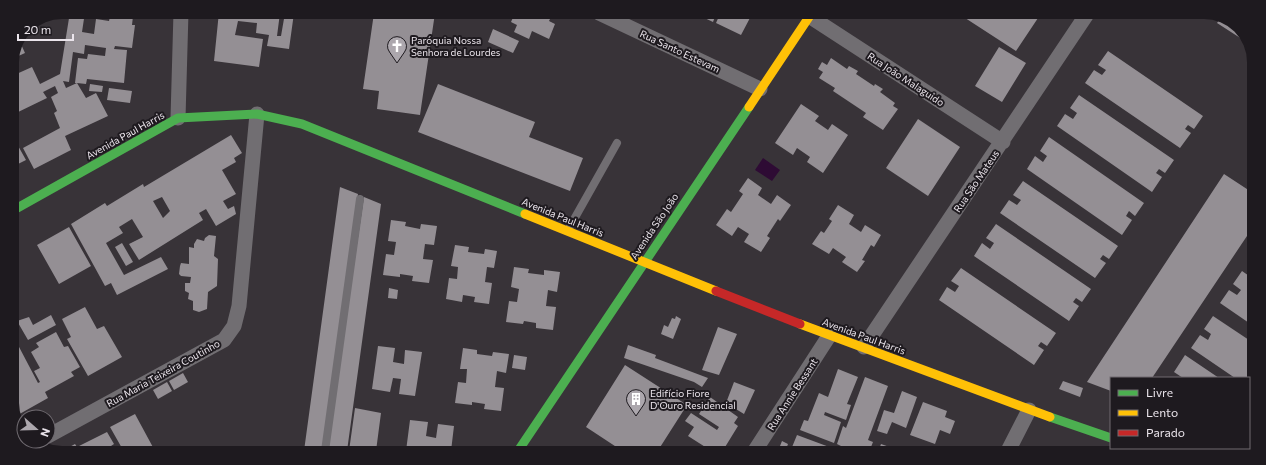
<svg xmlns="http://www.w3.org/2000/svg" width="1266" height="465" viewBox="0 0 1266 465" font-family="Commissioner,sans-serif">
<rect width="100%" height="100%" fill="#383338"/>
<!-- water -->
<path fill="#2e0b34" d="M763,158L780,170L772,181L755,170Z"/>
<!-- building -->
<path fill="#948f94" fill-rule="evenodd" d="M70,12H85L82,32L94,34L96,19L109,21L110,17L116,18V14L111,12H143L142,17L133,16L132,25H135L132,48L115,46L114,49L127,50L124,83L87,79L86,84L77,83L86,98L96,93L108,116L65,136L71,150L34,169L23,148L60,128L54,113L57,111L51,97L58,93L55,86L43,92L47,98L12,115V76L32,67L40,84L60,74ZM85,45L106,48L105,56L88,54L87,59L78,58L75,83H77L66,88L63,81L69,82L73,52L84,54Z
M219,12L280,13L277,36H281L285,13H294L289,49L267,46L269,35L256,33L257,23L238,21L235,35L263,39L259,67L214,61Z
M374,13H435L420,115L377,109L379,91L363,89Z
M515,13H553L549,21L555,24L549,39L532,31L529,39L514,32L517,25L511,22Z
M694,13L705,14H716L713,22Z
M720,14H746L751,16L741,35L716,23Z
M959,14H1032L1038,18L1016,51Z
M1222,16L1244,31L1248,43L1217,23Z
M493,29L519,41L513,53L488,42Z
M20,42L25,53L12,59Z
M999,47L1026,63L1002,102L975,86Z
M1108,51L1203,116L1194,129L1188,125L1185,129L1191,133L1180,148L1085,83L1094,70L1102,75L1106,70L1098,65Z
M831,58L847,69L849,66L858,71L856,74L874,86L875,84L883,89L880,92L895,103L893,106L898,109L883,130L863,117L866,113L833,91L835,88L819,78L823,72L818,69L822,62L827,65Z
M90,84L103,86L102,92L89,91Z
M438,84L535,122L529,137L583,158L570,191L418,132Z
M109,88L132,91L130,103L107,100Z
M1079,95L1174,160L1165,173L1159,169L1156,173L1162,177L1152,192L1057,126L1065,114L1073,119L1077,113L1070,108Z
M801,104L819,116L815,121L828,130L832,124L848,135L823,173L807,162L810,157L797,148L793,155L775,143Z
M918,119L960,147L928,196L886,168Z
M12,135L26,160L12,167Z
M231,135L242,153L234,158L236,162L222,170L236,194L223,201L228,209L234,206L236,214L216,226L206,209L199,213L203,220L139,260L129,244L143,237L132,219L119,227L123,233L106,243L124,275L161,257L168,269L117,295L111,283L105,286L71,224L105,203L107,206L143,184L144,187ZM162,197L170,211L163,218L153,201Z
M1049,137L1144,203L1135,216L1129,211L1126,216L1132,220L1122,235L1027,169L1035,156L1043,162L1047,156L1040,151Z
M1224,174L1253,193V227L1152,378H1111V391L1087,382Z
M748,178L762,188L758,195L771,204L777,195L791,205L780,221L778,219L767,236L770,238L761,252L744,242L749,234L738,227L732,236L716,225L727,209L731,212L743,194L739,191Z
M1023,181L1118,246L1109,259L1103,255L1100,259L1106,263L1095,278L1000,213L1009,200L1017,205L1021,200L1013,195Z
M340,187L358,194L322,451H304Z
M364,197L381,204L347,451H341L327,449Z
M838,205L854,215L849,224L861,232L865,225L881,235L874,247L871,245L862,260L865,261L857,272L842,262L846,257L833,248L829,254L812,244L821,231L824,233L832,221L829,219Z
M391,220L406,222L405,226L420,229L421,224L437,226L434,245L425,244L423,259L433,260L429,283L412,281L413,276L400,274V277L383,275L386,254L394,255L396,242L388,241Z
M996,224L1091,289L1082,302L1076,298L1073,302L1079,306L1069,321L974,256L982,243L990,249L994,243L986,238Z
M69,227L91,266L59,284L37,245Z
M209,235L216,236L214,256L218,259L217,286L208,292L207,309L199,312L193,310V301L188,299L189,293L185,291V283H190L191,277L181,276L179,274L180,266L181,263L189,264V247L194,248V244L197,239L204,241L205,238Z
M122,243L133,262L126,266L115,247Z
M455,245L469,247L468,252L484,254L485,249L497,251L494,268L487,267L485,282L492,283L489,304L474,302L475,297L463,295L462,302L446,299L449,278L457,279L458,267L451,266Z
M514,267L529,269L528,273L544,275V270L560,272L557,292L548,290L546,306L556,307L553,330L536,328V323L524,321L523,324L506,322L509,301L517,302L519,289L511,287Z
M961,268L1056,333L1047,346L1041,342L1038,346L1044,350L1034,365L939,300L947,287L955,292L959,286L951,281Z
M1242,271L1252,278V325L1220,303L1229,290L1237,295L1241,290L1233,284Z
M389,288L398,290L397,299L388,298Z
M85,307L97,329L104,326L122,357L88,376L67,339L71,337L62,319Z
M51,315L56,325L28,340L17,321L29,317L33,325Z
M676,316L681,319L673,339L661,334L664,325L668,327L672,318L675,319Z
M1213,316L1252,342V389L1249,388V378H1235L1191,348L1200,335L1208,340L1211,334L1204,329Z
M718,327L737,334L719,375L702,370Z
M56,332L64,347L68,346L80,367L71,372L74,376L45,392L48,398L16,416L12,407V348L18,345L38,383L40,382L34,371L40,368L31,352L39,347L36,343Z
M628,345L656,355L655,358L708,378L702,387L694,382L624,358Z
M378,346L395,348L393,362L404,364L405,350L422,352L415,396L399,394L401,379L393,378L390,392L372,389Z
M463,348L477,350V354L492,356L493,352L509,354L506,373L497,371L495,387L504,388L501,411L484,409L485,404L472,402V405L455,403L458,382L466,383L467,369H460Z
M514,355L527,357L525,370L512,368Z
M1185,355L1219,378H1183L1174,372Z
M625,365L687,405L657,452H624L586,427Z
M838,369L858,377L847,404L851,405L846,420L825,412L824,415L841,422L834,443L800,430L804,420L808,421L819,393L828,397Z
M183,373L188,382L174,390L169,381Z
M865,377L888,386L868,440L873,442L869,452H838L841,446L837,444L843,426L846,428Z
M1063,381L1083,388L1080,397L1059,389Z
M167,382L172,391L158,399L153,390Z
M734,382L755,390L744,414L726,403Z
M902,391L917,397L906,428L892,422L887,434L877,431L884,410L894,413Z
M710,397L738,417L734,423L738,426L722,452H708L710,450L688,436L694,427L685,421L691,413L717,430L719,427L699,414Z
M923,402L947,411L945,417L955,421L950,434L940,430L935,444L910,435Z
M355,408L381,413L376,451H349Z
M135,414L155,451L123,450L110,427Z
M410,420L428,422L426,436L436,438L438,424L454,426L451,451H406Z
M107,432L114,444L111,446L113,450H64L75,444L77,447Z
M797,435L832,448L830,452H790Z
M782,441L788,444L785,452L778,451Z
M881,444L898,450L897,452H878Z
M1047,446L1054,449L1052,453H1045Z"/>
<g fill="none" stroke-linecap="round" stroke-linejoin="round">
<!-- lane -->
<path stroke="#716e72" stroke-width="8" d="M568,230L617,143
M325,451L360,199"/>
<!-- street -->
<path stroke="#716e72" stroke-width="15" d="M599,13L760,89
M809,16L1003,142
M178,118L181,12
M864,347L1087,14
M48,436L224,340L234,326L239,306L257,114
M35,443L39,441
M754,452L829,336
M1007,453L1029,410"/>
<!-- fast -->
<path stroke="#4caf50" stroke-width="9" d="M12,211L178,118L257,114L302,124L525,214
M1050,417L1111,438
M1140,448L1154,453
M518,451L749,107"/>
<!-- slow -->
<path stroke="#ffc107" stroke-width="9" d="M749,107L811,14
M525,214L716,291
M800,324L1050,417"/>
<!-- jam -->
<path stroke="#c62828" stroke-width="9" d="M716,291L800,324"/>
</g>
<!-- icons -->
<defs>
<symbol id="church-pin" viewBox="-11 -11 22 30"><path d="M0 17L-7.5 6A9.5 9.5 0 1 1 7.5 6Z" fill="#aca7ad" stroke="#1e1a1f"/><path d="M-1.2-6h2.4v3.5h3.3v2.4h-3.3V6h-2.4V-.1h-3.3v-2.4h3.3Z" fill="#fff"/></symbol>
<symbol id="building-pin" viewBox="-11 -11 22 30"><path d="M0 17L-7.5 6A9.5 9.5 0 1 1 7.5 6Z" fill="#aca7ad" stroke="#1e1a1f"/><path d="M-4-6H4V6H1V3H-1V6H-4ZM-2.5-4.3h1.7v1.8h-1.7ZM.8-4.3h1.7v1.8H.8ZM-2.5-1h1.7V.8h-1.7ZM.8-1h1.7V.8H.8Z" fill="#fff"/></symbol>
</defs>
<g fill-rule="evenodd">
<use href="#church-pin" x="386" y="35" width="22" height="30"/>
<use href="#building-pin" x="625" y="388" width="22" height="30"/>
</g>
<g text-anchor="middle" dominant-baseline="central" stroke-width="4" stroke-linejoin="round" paint-order="stroke">
<!-- poi labels -->
<g font-size="10" fill="#ebe5ec" stroke="#1e1a1f" text-anchor="start">
<text x="411" y="40">Paróquia Nossa<tspan x="411" dy="12">Senhora de Lourdes</tspan></text>
<text x="650" y="393">Edifício Fiore<tspan x="650" dy="12">D'Ouro Residencial</tspan></text>
</g>
<!-- street labels -->
<g font-size="10" fill="#ebe5ec" stroke="#1e1a1f">
<text transform="translate(680 51) rotate(25)">Rua Santo Estevam</text>
<text transform="translate(906 79) rotate(33)">Rua João Malaguido</text>
<text transform="translate(125 135) rotate(-29)">Avenida Paul Harris</text>
<text transform="translate(976 181) rotate(-56)">Rua São Mateus</text>
<text transform="translate(563 217) rotate(22)">Avenida Paul Harris</text>
<text transform="translate(654 226) rotate(-56)">Avenida São João</text>
<text transform="translate(864 336) rotate(20)">Avenida Paul Harris</text>
<text transform="translate(163 373) rotate(-29)">Rua Maria Teixeira Coutinho</text>
<text transform="translate(792 394) rotate(-57)">Rua Annie Bessant</text>
</g>
</g>
<!-- crop -->
<path d="M0 0H1266V465H0ZM62 19H1204A43 43 0 0 1 1247 62V403A43 43 0 0 1 1204 446H62A43 43 0 0 1 19 403V62A43 43 0 0 1 62 19Z" fill="#1e1a1f" fill-rule="evenodd"/>
<!-- legend -->
<rect x="1110" y="377" width="140" height="72" fill="#1e1a1f" stroke="#706b71"/>
<rect x="1118" y="390" width="20" height="6" fill="#4caf50" stroke="#706b71"/>
<text x="1146" y="397" font-size="12" fill="#ebe5ec">Livre</text>
<rect x="1118" y="410" width="20" height="6" fill="#ffc107" stroke="#706b71"/>
<text x="1146" y="417" font-size="12" fill="#ebe5ec">Lento</text>
<rect x="1118" y="430" width="20" height="6" fill="#c62828" stroke="#706b71"/>
<text x="1146" y="437" font-size="12" fill="#ebe5ec">Parado</text>
<!-- north arrow -->
<g transform="translate(36 429) rotate(110)"><circle r="19" fill="#1e1a1f" stroke="#706b71"/>
<path d="M0-3L7 15L0 10L-7 15Z" fill="#aca7ad"/>
<text y="-6" font-size="11" font-weight="bold" text-anchor="middle" fill="#ebe5ec">N</text>
</g>
<!-- scale -->
<path d="M18 34v6h55v-6" fill="none" stroke="#ebe5ec" stroke-width="2"/>
<text x="24" y="34" font-size="12" fill="#ebe5ec" stroke="#1e1a1f" stroke-width="3" paint-order="stroke">20 m</text>
</svg>
